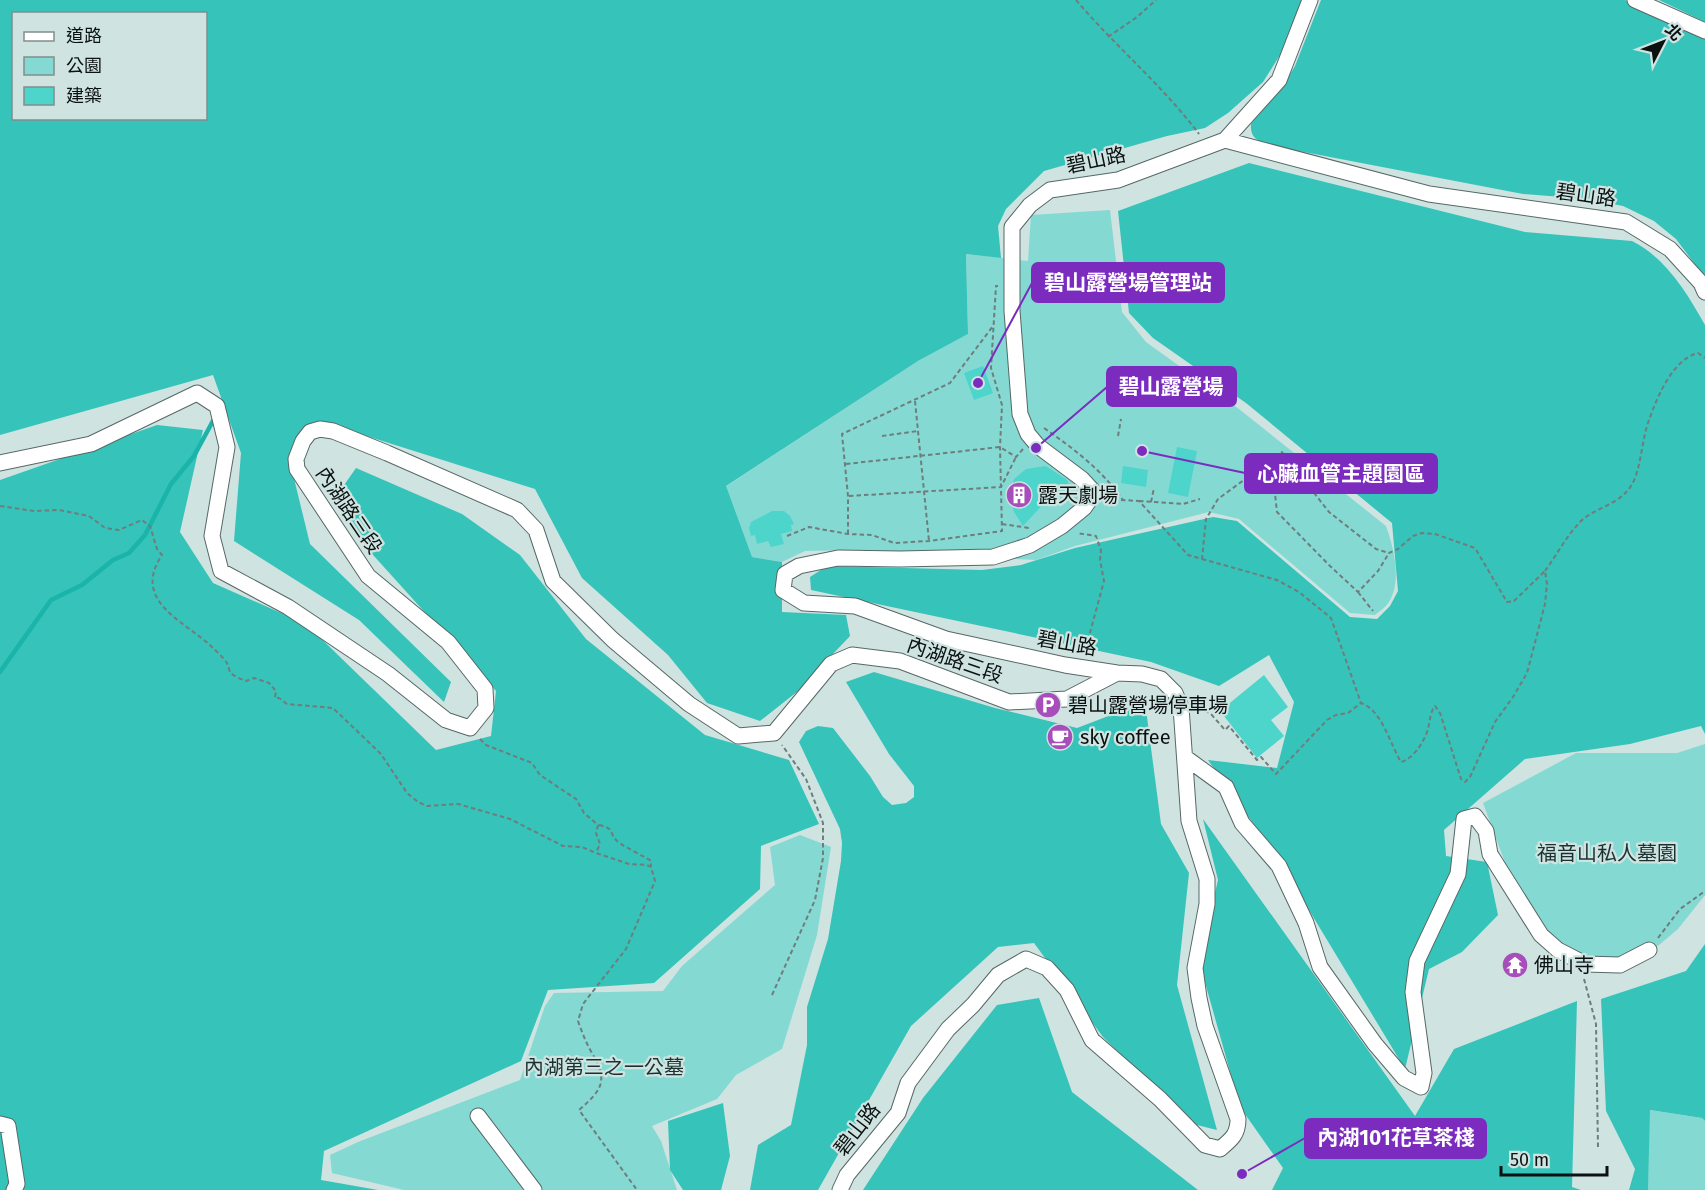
<svg xmlns="http://www.w3.org/2000/svg" width="1705" height="1190" viewBox="0 0 1705 1190" font-family="'Fira Sans','Noto Sans TC',sans-serif">
<rect width="100%" height="100%" fill="#cfe3e1"/>
<!-- green -->
<path fill="#84dad3" d="M1110,210L1122,312L1146,342L1239,409L1386,526C1394,548 1402,581 1389,602C1386,607 1380,611 1375,615L1350,613L1239,519L1209,512L1075,546L1036,560L858,550L805,551L782,562L752,557L725,487L918,361L968,334L966,254L1028,261L1031,215Z
M1705,744V895L1678,929L1659,945L1620,967L1585,961L1557,945L1520,903L1483,803L1576,753H1677Z
M800,835L831,847L817,935L782,1049L736,1075L717,1099L652,1126L661,1141L677,1190H404L332,1173L330,1155L358,1142L520,1080L545,1006L554,993L663,991L682,966L775,885L770,847Z
M1649,1110L1702,1118L1705,1121V1190H1648Z"/>
<!-- forest -->
<path fill="#36c3ba" fill-rule="evenodd" d="M0,0H1302L1280,55L1263,82L1228,113L1205,128L1167,136L1044,171L1006,209L998,226L1001,258L966,254L968,334L918,361L726,486L752,557L782,562V612L846,615L850,636L798,691L760,721L707,703L668,655L582,578L535,489L319,421L289,458L310,544L451,682L444,702L359,620L234,541L241,453L213,375L0,435ZM14,14H206V118H14Z
M1321,0H1625L1705,37V285L1694,263L1676,239L1654,221L1623,206L1587,199L1523,194L1268,145C1257,140 1250,138 1251,124L1282,87L1295,66Z
M1659,0H1705V22Z
M1249,163L1525,232L1632,241C1666,258 1687,293 1705,325V734L1701,726L1630,744L1525,759L1444,830L1446,856L1487,862L1498,915L1462,952L1429,969L1405,1069L1277,857L1208,760L1277,768L1294,702L1269,655L1219,686L1151,662L811,590L810,577L827,566L982,570L1021,565L1075,548L1213,517L1237,521L1350,617L1377,619L1390,606L1398,591L1392,523L1246,403L1153,338L1129,313L1118,211Z
M157,425L203,430L180,532L213,583L306,624L436,750L491,736L496,691L355,535L335,498L356,468L462,514L520,555L586,639L705,735L789,760L819,824L761,846L760,889L654,983L548,990L521,1061L324,1151L321,1180L378,1190H0V480Z
M874,672L995,708L1077,728L1145,702L1161,824L1189,873L1177,985L1217,1130L1189,1123L1103,1037L1034,943L998,947L911,1026L818,1190H750L758,1145L791,1125L807,1045V1007L828,939L841,861L842,843L840,829L799,742L806,731L818,726L833,728L870,776L883,797L892,805L906,803L914,797V786L889,754L846,682Z
M1203,819L1415,1116L1454,1049L1577,1001L1572,1187L1581,1190H1272L1283,1168L1240,1107L1199,961L1218,880Z
M1705,944V1121L1702,1118L1650,1110L1648,1190H1629L1635,1169L1606,1111L1601,999L1686,971Z
M1039,998L1072,1092L1198,1190H863L923,1098L997,1005Z
M723,1103L730,1156L721,1190H683L670,1170L668,1121Z"/>
<g fill="none" stroke-linecap="round" stroke-linejoin="round">
<!-- stream -->
<path stroke="#1bb4ab" stroke-width="4.5" d="M0,672L51,600L82,585L113,560L129,553L145,535L171,484L194,456L214,419"/>
</g>
<!-- building -->
<path fill="#4dd4cb" d="M983,366L993,393L974,400L964,373Z
M1177,447L1197,451L1188,497L1168,493Z
M1046,466L1067,480L1073,495L1048,499L1023,526L1014,512L1011,502V490L1014,479L1026,469Z
M1123,466L1148,470L1146,487L1121,483Z
M772,511H784L790,516L794,524L791,525L792,531L781,534L784,544L771,547L768,541L757,544L755,535L751,536L749,528L751,522Z
M1264,675L1288,707L1271,720L1284,736L1257,758L1220,711Z"/>
<g fill="none" stroke-linecap="round" stroke-linejoin="round">
<defs>
<path id="minor" d="M1635,0L1705,31
M1225,140L1429,194L1626,222L1670,249L1701,283L1705,292
M0,463L91,444L197,393L217,406L227,447L212,536L221,571L288,607L388,674L446,720L470,728L486,708L485,689L448,642L368,576L297,469L296,459L303,441L310,432L320,429L333,431L387,453L517,510L536,530L553,581L613,640L689,704L738,736L774,733L831,664L852,655L900,661L1009,702L1067,699L1117,673
M1186,758L1226,787L1242,823L1279,866L1306,923L1320,967L1375,1044L1404,1078L1421,1087L1424,1073L1413,992L1417,961L1458,874L1464,819L1475,816L1486,831L1490,854L1541,935L1558,950L1585,964L1620,965L1649,950
M478,1116L534,1190
M0,1124L8,1126L17,1184L14,1190
M840,1190L847,1175L898,1113L908,1083L948,1029L973,1005L998,975L1026,959L1047,968L1067,990L1092,1040L1160,1099L1205,1145L1220,1149C1232,1139 1238,1134 1238,1119L1205,1026L1199,998L1195,968L1207,904V879L1189,821L1181,707L1175,693L1161,679L1142,674L1117,673L1065,665L946,639L855,606L804,603L783,590L785,574L799,566L838,558L900,559L993,557L1030,545L1062,526L1084,508L1091,498L1093,491L1082,479L1038,446L1028,434L1020,414L1012,311V227L1030,205L1050,190L1118,180L1225,140L1279,80L1310,0"/>
</defs>
<!-- minor casing -->
<use href="#minor" stroke="#566866" stroke-width="17"/>
<!-- path -->
<path stroke="#6f7d7c" stroke-width="2" stroke-dasharray="4.5 3" stroke-linecap="butt" d="M1076,0C1115,46 1163,86 1199,134
M1108,37L1137,17L1156,0
M915,401L929,541
M1044,428C1074,449 1101,469 1123,500
M882,436L918,431
M1118,436L1121,419
M1282,452L1281,478L1275,494L1277,512L1330,566L1358,592L1378,571L1389,553
M846,464L1000,447L1016,457L1023,449
M849,496L1001,487L1016,457
M1106,499L1139,501L1188,555L1202,559L1206,519L1218,499L1282,452L1329,512L1376,549L1389,553L1398,549L1413,536L1422,533L1435,534L1475,548L1507,602L1514,601L1545,571L1547,584L1545,604L1527,673L1513,697L1495,722L1470,777L1465,782L1461,779L1440,713L1435,706C1430,712 1430,721 1428,729C1424,742 1414,758 1401,762C1390,744 1382,710 1361,703L1348,713L1336,715L1327,720L1276,774L1261,757L1257,760L1229,726L1225,730L1211,714L1194,704
M1139,501L1183,504L1200,499
M1151,502L1154,488
M0,506L34,511L59,510L89,516L105,528L119,530L142,520L150,526L157,549L162,555C131,601 184,621 211,646C216,651 223,657 227,663C228,666 229,669 230,672C233,676 241,679 246,681L254,678L269,683L276,691L275,698H279L287,704L333,708L381,754L407,793L418,802L427,806L458,804L510,819L563,846L582,847L596,853L629,864L647,865L651,867L655,881L626,949L583,1004L578,1021C582,1032 586,1043 592,1053C608,1081 603,1089 579,1110L637,1190
M1002,524L1029,528
M848,534V496L842,434L950,383L993,326
M787,536L809,527L848,534L872,535L894,543L929,541L1002,531L1000,447L1002,405L991,368L996,286H998
M1202,559L1277,580L1299,592L1331,618L1361,703
M1545,571C1556,556 1566,537 1579,523C1596,505 1624,506 1635,478C1642,459 1642,439 1649,420C1657,397 1673,359 1698,353L1705,358
M1358,592L1373,611
M1044,644L1085,651L1104,581L1100,560L1101,550L1096,536L1077,533
M480,739L486,745L532,763L540,775L576,799L584,813L598,825L596,833L600,844L596,853
M599,825C616,829 608,832 617,841C622,846 644,856 651,861V867
M1658,938L1680,909L1705,891
M1584,979L1596,1024L1598,1147
M772,995L815,900L823,858V823L806,779L782,745"/>
<!-- minor -->
<use href="#minor" stroke="#fff" stroke-width="15"/>
</g>
<!-- icons -->
<defs>
<symbol id="building-disc" viewBox="-11 -11 22 22"><circle r="9.5" fill="#a74eba" stroke="#cfe3e1"/><path d="M-4-6H4V6H1V3H-1V6H-4ZM-2.5-4.3h1.7v1.8h-1.7ZM.8-4.3h1.7v1.8H.8ZM-2.5-1h1.7V.8h-1.7ZM.8-1h1.7V.8H.8Z" fill="#fff"/></symbol>
<symbol id="parking-disc" viewBox="-11 -11 22 22"><circle r="9.5" fill="#a74eba" stroke="#cfe3e1"/><path d="M-3.5-5.5H1a3.5 3.5 0 0 1 0 7H-1V5.5H-3.5ZM-1-3.4V-.6H.8a1.4 1.4 0 0 0 0-2.8Z" fill="#fff"/></symbol>
<symbol id="cafe-disc" viewBox="-11 -11 22 22"><circle r="9.5" fill="#a74eba" stroke="#cfe3e1"/><path d="M-5.5-4.5H6V0H3Q3 3.5 0 3.5H-2.5Q-5.5 3.5-5.5 0ZM3-3.2v2h1.7v-2ZM-6 4.5H4V6H-6Z" fill="#fff"/></symbol>
<symbol id="temple-disc" viewBox="-11 -11 22 22"><circle r="9.5" fill="#a74eba" stroke="#cfe3e1"/><path d="M0-6L5-2H3V0L6.5 2.5H4V6H1.5V3h-3V6H-4V2.5H-6.5L-3 0V-2H-5Z" fill="#fff"/></symbol>
</defs>
<g fill-rule="evenodd">
<use href="#building-disc" x="1004" y="480" width="30" height="30"/>
<use href="#parking-disc" x="1033" y="690" width="30" height="30"/>
<use href="#cafe-disc" x="1045" y="722" width="30" height="30"/>
<use href="#temple-disc" x="1500" y="950" width="30" height="30"/>
</g>
<g text-anchor="middle" dominant-baseline="central" stroke-width="4.5" stroke-linejoin="round" paint-order="stroke">
<!-- street labels -->
<g font-size="20" fill="#0a1110" stroke="#cfe3e1">
<text transform="translate(1096 160) rotate(-12)">碧山路</text>
<text transform="translate(1586 195) rotate(8)">碧山路</text>
<text transform="translate(349 510) rotate(56)">內湖路三段</text>
<text transform="translate(1067 643) rotate(10)">碧山路</text>
<text transform="translate(955 660) rotate(19)">內湖路三段</text>
<text transform="translate(857 1129) rotate(-52)">碧山路</text>
</g>
<!-- poi labels -->
<g font-size="20" fill="#0a1110" stroke="#cfe3e1" text-anchor="start">
<text x="1038" y="495">露天劇場</text>
<text x="1068" y="705">碧山露營場停車場</text>
<text x="1080" y="737">sky coffee</text>
<text x="1534" y="965">佛山寺</text>
</g>
<!-- park labels -->
<g font-size="20" fill="#1a312f" stroke="#cfe3e1">
<text x="1607" y="853">福音山私人墓園</text>
<text x="604" y="1067">內湖第三之一公墓</text>
</g>
</g>
<!-- callouts -->
<path fill="none" stroke="#7b2cbf" stroke-width="2" d="M978 383L1032 283M1036 448L1107 387M1142 451L1245 473M1242 1174L1305 1138"/>
<g fill="#7b2cbf" stroke="#cfe3e1" stroke-width="2">
<circle cx="978" cy="383" r="6"/>
<circle cx="1036" cy="448" r="6"/>
<circle cx="1142" cy="451" r="6"/>
<circle cx="1242" cy="1174" r="6"/>
</g>
<g fill="#7b2cbf" stroke="#7b2cbf" stroke-width="2">
<rect x="1032" y="263" width="192" height="39" rx="6"/>
<rect x="1107" y="367" width="129" height="39" rx="6"/>
<rect x="1245" y="454" width="192" height="39" rx="6"/>
<rect x="1305" y="1119" width="181" height="39" rx="6"/>
</g>
<g font-size="21" text-anchor="middle" font-weight="bold" fill="#fff">
<text x="1128" y="290">碧山露營場管理站</text>
<text x="1171" y="394">碧山露營場</text>
<text x="1341" y="481">心臟血管主題園區</text>
<text x="1396" y="1145">內湖101花草茶棧</text>
</g>
<!-- legend -->
<rect x="12" y="12" width="195" height="108" fill="#cfe3e1" stroke="#808f8d" stroke-width="1.5"/>
<rect x="24" y="32" width="30" height="9" fill="#ffffff" stroke="#808f8d" stroke-width="1.5"/>
<text x="66" y="42" font-size="18" fill="#0a1110">道路</text>
<rect x="24" y="57" width="30" height="18" fill="#84dad3" stroke="#808f8d" stroke-width="1.5"/>
<text x="66" y="72" font-size="18" fill="#0a1110">公園</text>
<rect x="24" y="87" width="30" height="18" fill="#4dd4cb" stroke="#808f8d" stroke-width="1.5"/>
<text x="66" y="102" font-size="18" fill="#0a1110">建築</text>
<!-- north arrow -->
<g transform="translate(1663 42) rotate(48)" stroke="#cfe3e1" stroke-width="4.5" paint-order="stroke">
<path d="M0-4.5L10 22L0 15L-10 22Z" fill="#0a1110"/>
<text y="-9" font-size="16" font-weight="bold" text-anchor="middle" fill="#0a1110">北</text>
</g>
<!-- scale -->
<path d="M1501 1166v9h106v-9" fill="none" stroke="#0a1110" stroke-width="3"/>
<text x="1510" y="1166" font-size="18" fill="#0a1110" stroke="#cfe3e1" stroke-width="4.5" paint-order="stroke">50 m</text>
</svg>
